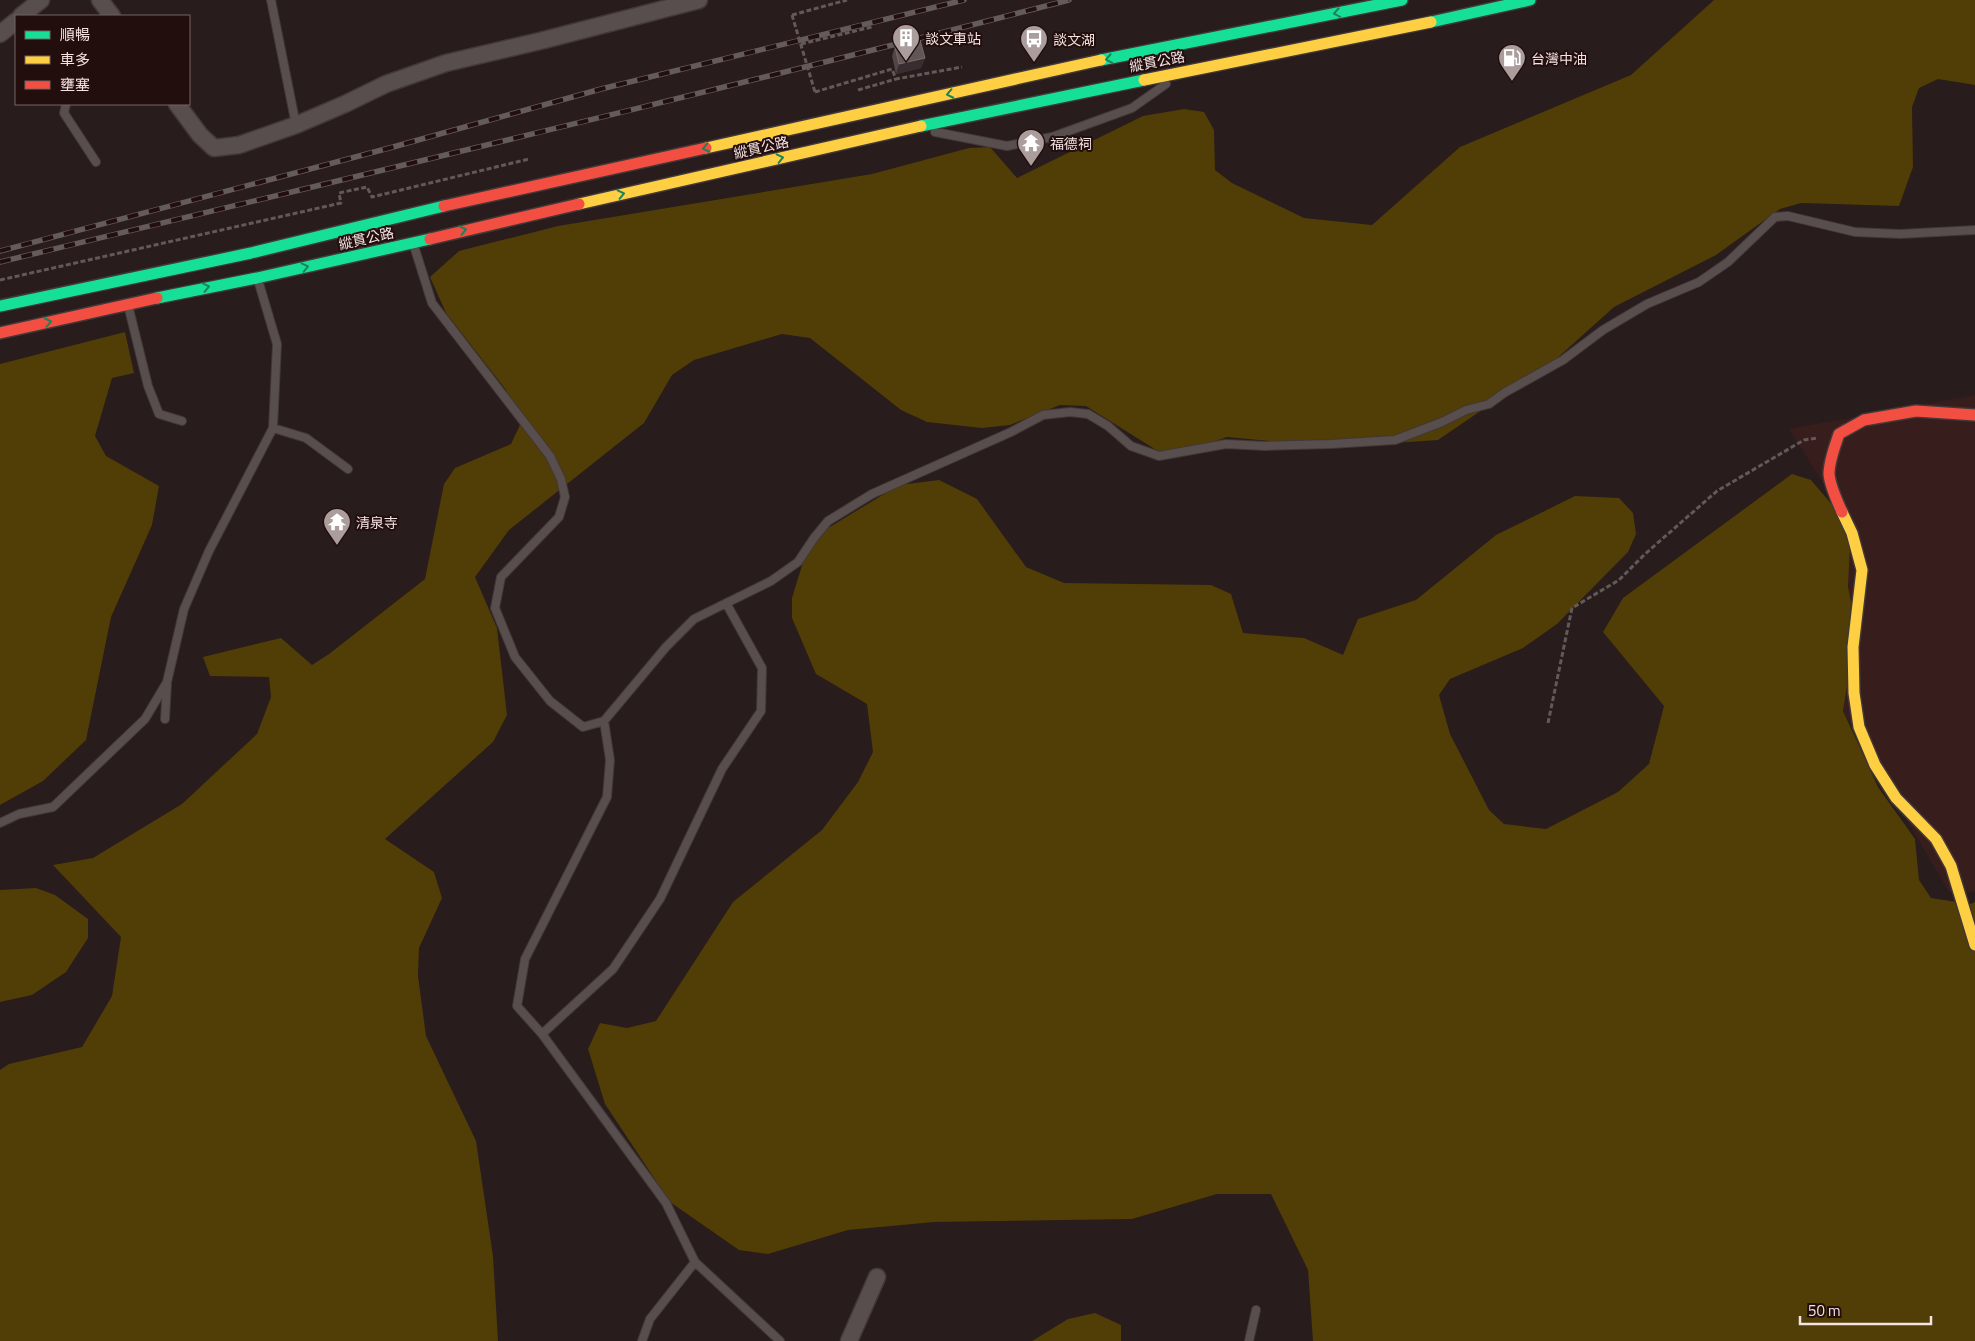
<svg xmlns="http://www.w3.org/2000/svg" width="1975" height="1341" viewBox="0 0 1975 1341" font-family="'Titillium Web','Noto Sans TC',sans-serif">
<rect width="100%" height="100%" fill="#281c1c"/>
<!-- built -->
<path fill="#381d1d" d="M1975,395V892H1949L1843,711L1851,527L1789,429Z"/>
<!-- forest -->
<path fill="#513d06" d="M1714,0H1975V85L1938,79L1919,88L1912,107L1913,167L1899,206L1801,203L1780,209L1716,255L1614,307L1554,361L1438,440L1333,447L1227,437L1169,458L1086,406L1060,405L1010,425L982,428L927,422L901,410L810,338L782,334L694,360L672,375L644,423L509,530L475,577L497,628L507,715L493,742L385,839L434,872L442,898L419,948L418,976L426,1036L476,1141L493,1256L498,1341H0V1070L9,1064L82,1047L112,996L121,937L53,865L93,858L182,804L257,734L271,697L269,677L210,676L203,657L281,638L312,665L329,654L425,579L444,484L455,468L511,444L520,425L506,390L446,313L430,277L459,251L558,226L872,174L969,148L990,147L1017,178L1143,116L1184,109L1204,112L1214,130L1215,170L1232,183L1304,218L1372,225L1460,147L1631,75Z
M125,332L134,373L112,378L95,436L106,456L159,486L152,525L111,617L86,740L43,781L0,805V364Z
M1792,474L1811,480L1851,527L1848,587L1856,627L1843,711L1878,787L1915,839L1919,880L1931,898L1970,904L1975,902V1341H1313L1308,1270L1271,1194H1217L1132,1219L934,1222L848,1230L768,1254L739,1250L670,1202L605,1104L588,1049L600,1023L627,1028L656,1021L733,902L822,830L858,782L873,752L867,704L816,674L792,618V598L810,539L899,485L939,480L977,499L1026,567L1064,583L1211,585L1231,594L1243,633L1304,638L1343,655L1358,619L1416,600L1496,535L1575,496L1619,498L1633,513L1636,534L1628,552L1557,624L1523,648L1450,679L1439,695L1450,734L1489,810L1504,824L1546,829L1618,792L1649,764L1664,706L1603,632L1623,598Z
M36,888L55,895L88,919V938L66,972L32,995L0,1002V890Z
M1095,1313L1121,1325V1341H1032L1068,1319Z"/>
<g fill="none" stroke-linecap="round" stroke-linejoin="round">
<defs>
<path id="lane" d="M271,0L296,125
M66,104L64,113L96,162
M935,132L1007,146L1052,137L1132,108L1166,84
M414,246L432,303L550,456L561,479L565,497L559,517L501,577L495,608L515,657L550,701L583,727L604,721L666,647L694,619L771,581L798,562L814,538L828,521L872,494L1011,432L1043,415L1070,412L1088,414L1108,426L1131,446L1159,456L1226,444L1265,446L1331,444L1395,440L1442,422L1466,410L1489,404L1504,393L1563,360L1603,330L1647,304L1699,282L1728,262L1775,217L1788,216L1855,232L1900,234L1975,230
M129,309L148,386L159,414L182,421
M273,428L306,438L348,469
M165,719L167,684
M604,721L610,760L607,797L525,959L517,1006L542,1034L666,1203L695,1262L780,1341
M0,823L19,814L53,807L145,719L167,682L184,609L209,551L273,428L277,344L258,280
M542,1034L613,969L660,899L722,769L761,711L762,668L726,603
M642,1341L650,1319L695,1262
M1249,1341L1256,1310"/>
<path id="street" d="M100,0L112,16
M21,16L41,0
M0,34L16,21
M177,104L200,135L214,148L239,145L296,125L345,104L386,84L446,63L540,41L699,0
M849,1341L877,1277"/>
<path id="fast" d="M1431,22L1530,0
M1101,60L1402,0
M921,126L1144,80
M157,298L257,278L430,239
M0,306L251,253L444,206"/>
<path id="slow" d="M1144,80L1431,22
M706,148L1101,60
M579,204L921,126
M1842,512L1852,533L1862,570L1853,647L1854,693L1859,727L1875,765L1896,798L1936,839L1951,866L1975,945"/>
<path id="jam" d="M444,206L706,148
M430,239L579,204
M0,333L157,298
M1842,512C1837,501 1830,486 1829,474C1829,461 1835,446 1839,434L1864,420L1916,411L1975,415"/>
</defs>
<!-- lane casing -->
<use href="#lane" stroke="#413837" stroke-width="10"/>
<!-- street casing -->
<use href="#street" stroke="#413837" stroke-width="19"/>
<!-- fast casing -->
<use href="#fast" stroke="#413837" stroke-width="14"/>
<!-- slow casing -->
<use href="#slow" stroke="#413837" stroke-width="14"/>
<!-- jam casing -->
<use href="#jam" stroke="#413837" stroke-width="14"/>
<!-- path -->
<path stroke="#625958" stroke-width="3" stroke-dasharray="5 2.5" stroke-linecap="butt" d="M792,15L847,0
M801,44L872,27
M858,90L896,79
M815,92L892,69L896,79L962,67
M0,280L341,203L339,193L367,187L372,197L529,159
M1548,723L1572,608L1619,580L1645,554L1717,491L1804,440L1818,438"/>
<!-- lane -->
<use href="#lane" stroke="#584e4e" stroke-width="8"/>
<!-- street -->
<use href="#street" stroke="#584e4e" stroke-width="16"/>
<!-- fast -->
<use href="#fast" stroke="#16e098" stroke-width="11"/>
<!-- slow -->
<use href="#slow" stroke="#ffcf43" stroke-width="11"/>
<!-- jam -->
<use href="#jam" stroke="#f24e42" stroke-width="11"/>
<defs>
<path id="rail" d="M0,251L393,147L601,89L964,0
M0,262C357,176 714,92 1069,0"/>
</defs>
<!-- rail casing -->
<use href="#rail" stroke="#645b5a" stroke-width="5.5"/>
<!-- rail -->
<use href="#rail" stroke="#230e0e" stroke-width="4" stroke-dasharray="11" stroke-linecap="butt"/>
<!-- path-bridge -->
<path stroke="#625958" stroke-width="3" stroke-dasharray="5 2.5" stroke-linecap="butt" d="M792,15L815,92"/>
</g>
<!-- wall -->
<path fill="#504547" d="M895,47L925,58L921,68L896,74L892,56Z"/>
<!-- shaded-wall -->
<path fill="#392d2f" d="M925,58L921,68L896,74L899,64Z"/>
<!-- building -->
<path fill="#625657" stroke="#786c6d" d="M920,40L925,58L899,64L895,47Z"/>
<!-- one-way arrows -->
<defs><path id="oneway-chevron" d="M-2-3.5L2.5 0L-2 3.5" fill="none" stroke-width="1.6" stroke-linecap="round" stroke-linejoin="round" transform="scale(1.25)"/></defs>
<g stroke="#1c825a">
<use href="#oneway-chevron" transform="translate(1337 13) rotate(169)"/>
<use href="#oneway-chevron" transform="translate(1109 59) rotate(169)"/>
<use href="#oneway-chevron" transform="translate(950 94) rotate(168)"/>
<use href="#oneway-chevron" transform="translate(706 148) rotate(168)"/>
<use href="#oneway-chevron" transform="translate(780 158) rotate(-13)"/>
<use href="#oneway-chevron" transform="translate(621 194) rotate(-13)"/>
<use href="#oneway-chevron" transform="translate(463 230) rotate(-13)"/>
<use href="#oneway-chevron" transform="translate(305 267) rotate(-13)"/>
<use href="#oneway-chevron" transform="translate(206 287) rotate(-13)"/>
<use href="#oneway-chevron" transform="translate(48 322) rotate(-12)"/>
</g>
<!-- icons -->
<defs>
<symbol id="building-pin" viewBox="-11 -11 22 30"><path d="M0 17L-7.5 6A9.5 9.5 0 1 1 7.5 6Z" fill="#ac9d9d" stroke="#230e0e"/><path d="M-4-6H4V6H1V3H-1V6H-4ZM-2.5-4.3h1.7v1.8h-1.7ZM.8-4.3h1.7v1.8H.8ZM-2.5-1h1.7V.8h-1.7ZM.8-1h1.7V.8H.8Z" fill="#fff"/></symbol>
<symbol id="bus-pin" viewBox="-11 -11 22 30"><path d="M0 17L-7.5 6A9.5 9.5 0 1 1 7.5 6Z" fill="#ac9d9d" stroke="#230e0e"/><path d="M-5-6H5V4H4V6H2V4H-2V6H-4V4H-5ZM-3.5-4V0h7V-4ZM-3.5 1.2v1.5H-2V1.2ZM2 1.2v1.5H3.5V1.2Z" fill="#fff"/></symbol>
<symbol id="fuel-pin" viewBox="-11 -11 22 30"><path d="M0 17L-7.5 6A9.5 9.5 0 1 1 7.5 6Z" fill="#ac9d9d" stroke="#230e0e"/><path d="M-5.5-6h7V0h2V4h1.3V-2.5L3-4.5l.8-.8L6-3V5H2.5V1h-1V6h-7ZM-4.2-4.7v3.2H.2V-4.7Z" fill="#fff"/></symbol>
<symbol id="temple-pin" viewBox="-11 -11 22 30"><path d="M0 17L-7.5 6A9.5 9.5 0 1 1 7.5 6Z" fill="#ac9d9d" stroke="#230e0e"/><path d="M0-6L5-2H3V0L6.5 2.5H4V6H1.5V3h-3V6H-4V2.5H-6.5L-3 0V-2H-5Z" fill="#fff"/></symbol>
</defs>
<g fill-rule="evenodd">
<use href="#building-pin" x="890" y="22" width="32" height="43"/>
<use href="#bus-pin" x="1018" y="23" width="32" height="43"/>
<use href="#fuel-pin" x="1496" y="42" width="32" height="43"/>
<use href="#temple-pin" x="1015" y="127" width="32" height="43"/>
<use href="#temple-pin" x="321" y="506" width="32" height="43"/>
</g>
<g text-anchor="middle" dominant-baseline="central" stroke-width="4" stroke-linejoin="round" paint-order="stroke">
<!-- poi labels -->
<g font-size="14" fill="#f3e3e2" stroke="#230e0e" text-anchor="start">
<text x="925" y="38">談文車站</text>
<text x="1053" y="39">談文湖</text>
<text x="1531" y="58">台灣中油</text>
<text x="1050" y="143">福德祠</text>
<text x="356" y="522">清泉寺</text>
</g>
<!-- street labels -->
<g font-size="14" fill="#f3e3e2" stroke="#230e0e">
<text transform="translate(1157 61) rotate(-11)">縱貫公路</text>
<text transform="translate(761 147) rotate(-13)">縱貫公路</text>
<text transform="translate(366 238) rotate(-13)">縱貫公路</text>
</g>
</g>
<!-- legend -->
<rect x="15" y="15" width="175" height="90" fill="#230e0e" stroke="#766363"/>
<rect x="25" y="31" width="25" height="8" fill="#16e098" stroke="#766363"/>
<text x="60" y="40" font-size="15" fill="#f3e3e2">順暢</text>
<rect x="25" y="56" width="25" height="8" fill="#ffcf43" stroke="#766363"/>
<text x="60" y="65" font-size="15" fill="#f3e3e2">車多</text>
<rect x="25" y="81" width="25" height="8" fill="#f24e42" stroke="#766363"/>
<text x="60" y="90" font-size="15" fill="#f3e3e2">壅塞</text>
<!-- scale -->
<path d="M1800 1316v8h131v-8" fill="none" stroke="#f3e3e2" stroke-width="2.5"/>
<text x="1808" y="1316" font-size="15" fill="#f3e3e2" stroke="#230e0e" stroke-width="4" paint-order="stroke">50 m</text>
</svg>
